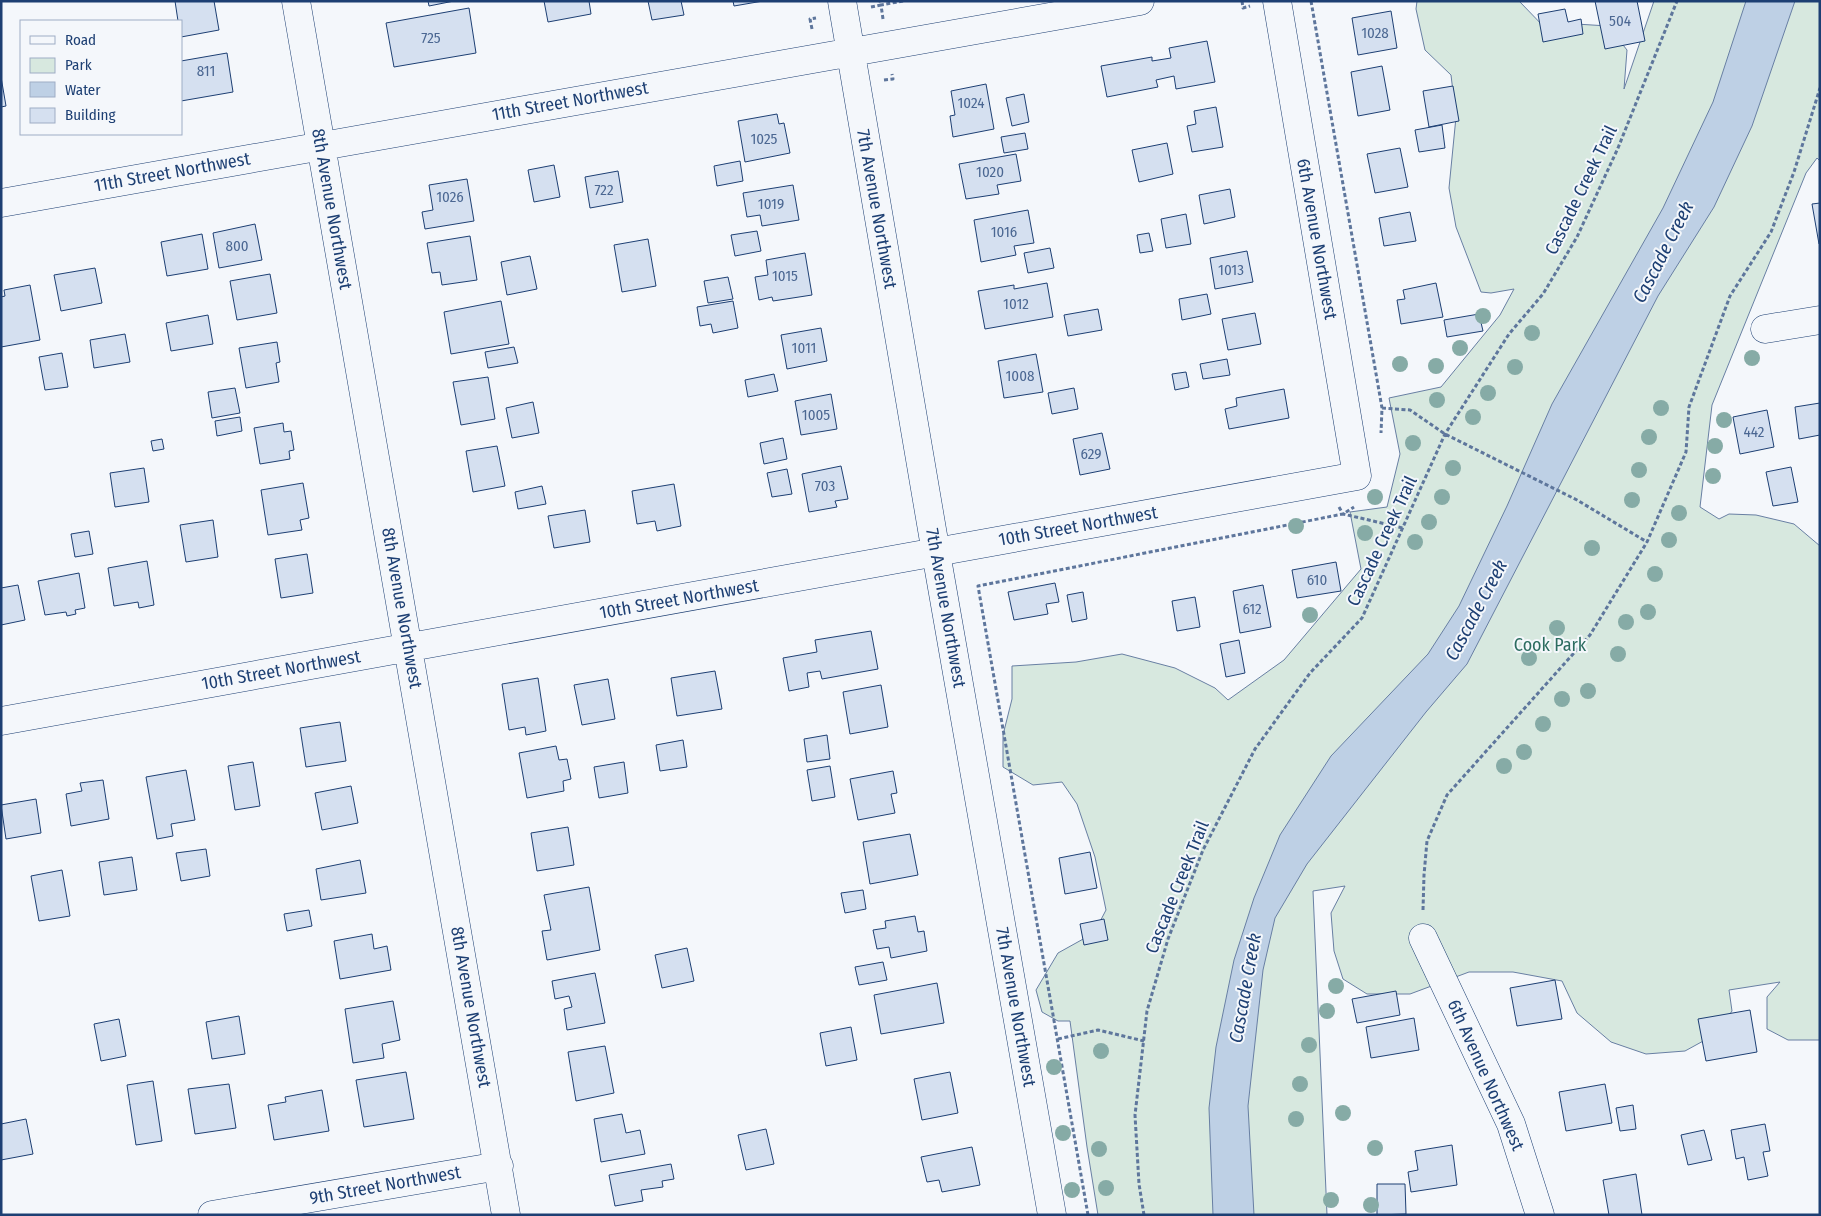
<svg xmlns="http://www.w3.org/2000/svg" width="1821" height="1216" viewBox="0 0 1821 1216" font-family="'Fira Sans Condensed',sans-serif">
<rect width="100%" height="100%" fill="#f4f7fb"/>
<!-- green -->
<path fill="#d7e8df" stroke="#687fa3" d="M1417,1H1519L1548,31L1576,24L1608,26L1627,50L1624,89L1654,1H1820V161L1817,158L1806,173L1712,405L1700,507L1719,519L1729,514L1756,515L1794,524L1820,546V1040H1788L1767,1029V997L1780,982L1729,990L1732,1011L1716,1034L1685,1051L1646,1054L1611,1042L1577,1013L1562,981L1513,972H1469L1410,994H1367L1343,979L1334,951L1331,913L1345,886L1313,891L1327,1215H1098L1087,1147L1070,1021H1058L1042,1012L1036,990L1058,953L1094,933L1106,910L1095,857L1077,804L1062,782L1033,785L1003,767V735L1012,699V666L1076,662L1122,654L1175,668L1215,688L1228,700L1284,660L1361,569L1350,512L1387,507L1400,454L1389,398L1441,387L1500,315L1514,289L1491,293L1481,292L1456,227L1449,188L1456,117L1451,75L1425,50L1416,9Z"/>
<!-- water -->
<path fill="#bed0e5" stroke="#687fa3" d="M1746,1H1795L1752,126L1714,207L1658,296L1467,664L1426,712L1307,864L1275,918L1263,970L1248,1106L1254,1215H1213L1209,1108L1216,1047L1234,960L1254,898L1280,835L1331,756L1428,654L1459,606L1507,506L1552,404L1663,208L1713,102Z"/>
<!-- building -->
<path fill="#d5e0f0" stroke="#1d3f73" d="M175,1H214L219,30L181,37V21H178Z
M428,1H454L429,6Z
M544,1H589L591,14L548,22Z
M648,1H681L684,15L652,20Z
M733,1H763L734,6Z
M1595,1H1637L1645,41L1605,49Z
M469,8L476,53L394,67L386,23Z
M1565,9L1568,22L1581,19L1583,34L1543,42L1538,14Z
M1391,11L1397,48L1358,55L1352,18Z
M1207,41L1215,82L1176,89L1174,76L1156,80L1158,87L1107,97L1101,66L1152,57V61L1171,58L1169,48Z
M227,53L233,92L181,101V61Z
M1382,66L1390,110L1358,116L1351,72Z
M1,77L6,106L1,107Z
M986,84L994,129L953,137L950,116L955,115L951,91Z
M1453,86L1459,121L1429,127L1423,91Z
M1024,94L1029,122L1012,126L1006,98Z
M1216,107L1223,147L1192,152L1187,126L1196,124L1194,111Z
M777,114L779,124L784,123L790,153L745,162L738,121Z
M1442,125L1445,148L1419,152L1415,130Z
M1025,133L1028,149L1004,153L1001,137Z
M1167,143L1173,174L1139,182L1132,150Z
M1400,148L1408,187L1375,193L1367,154Z
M1016,154L1021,181L997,185L999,194L966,199L959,164Z
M740,161L743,181L717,186L714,166Z
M554,165L560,197L534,202L528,170Z
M618,171L623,202L590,208L585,177Z
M467,179L474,221L425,229L422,212L433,210L429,185Z
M793,185L799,220L762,226L760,215L747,217L743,193Z
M1230,189L1235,217L1204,224L1199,195Z
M1820,203V244H1819L1812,204Z
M1028,210L1034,243L1014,246L1016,255L981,262L974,220Z
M1410,212L1416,241L1384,246L1379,218Z
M1186,214L1191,244L1166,248L1161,219Z
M255,224L262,260L219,268L213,233Z
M757,231L761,251L735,256L731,235Z
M1149,233L1153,251L1140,253L1137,235Z
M202,234L208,269L167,276L161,242Z
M470,236L477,280L442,285L440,272L432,273L427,243Z
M648,239L656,286L622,292L614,245Z
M1050,248L1054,268L1028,273L1024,253Z
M1247,251L1253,282L1215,289L1210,258Z
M805,253L812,295L773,301L772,297L759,300L755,277L768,275L766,260Z
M530,256L537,289L507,295L501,262Z
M95,268L102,303L61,311L54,275Z
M270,274L277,313L237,320L230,281Z
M728,277L733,299L708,303L704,281Z
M1047,283L1053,317L985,329L978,291L1014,285V289Z
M1436,283L1443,317L1401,324L1397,300L1405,299L1403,290Z
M30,285L40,340L1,347V297L5,296L4,290Z
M1207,294L1211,314L1182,320L1179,299Z
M501,301L509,344L451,354L444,312Z
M733,301L738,328L713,333L711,324L700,326L697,307Z
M1098,309L1102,330L1068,336L1064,315Z
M1255,313L1261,344L1228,350L1222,319Z
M1479,314L1483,331L1447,337L1444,320Z
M208,315L213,344L171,351L166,323Z
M821,328L827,361L787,369L781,335Z
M125,334L130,362L94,368L90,340Z
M277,342L280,362L276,363L279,382L246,388L239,348Z
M514,347L518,363L488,368L485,352Z
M62,353L68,387L45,390L39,357Z
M1036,354L1043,392L1004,398L998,361Z
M1227,359L1230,375L1203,379L1200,364Z
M1186,372L1189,387L1175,390L1172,374Z
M774,374L778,391L748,397L745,380Z
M488,377L495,419L461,425L453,382Z
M235,388L240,413L212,418L208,392Z
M1074,388L1078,409L1052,414L1048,393Z
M1284,389L1289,418L1229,429L1225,409L1237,406L1236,398Z
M831,394L837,429L801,435L795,401Z
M533,402L539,433L512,438L506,408Z
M1820,403V435L1799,439L1795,407Z
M1767,410L1774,447L1740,454L1733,417Z
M240,417L242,431L217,436L215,421Z
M283,423L284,432L291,431L294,450L289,451L290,459L260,464L254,428Z
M1102,433L1110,469L1080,475L1073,439Z
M783,438L787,459L764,464L760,443Z
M162,439L164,449L153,451L151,441Z
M497,446L505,486L473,492L466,451Z
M841,466L848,499L835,501L837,507L809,512L802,474Z
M1791,467L1798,502L1773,506L1766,472Z
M144,468L149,502L115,507L110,473Z
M787,469L792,494L772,497L767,473Z
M303,483L309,518L300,520L302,530L268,535L261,490Z
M674,484L681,526L657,531L655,521L637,524L632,491Z
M542,486L546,504L518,509L515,492Z
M585,510L590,542L554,548L548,516Z
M213,520L218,557L186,562L180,525Z
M89,531L93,554L75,557L71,534Z
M307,554L313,593L281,598L275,559Z
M147,561L154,605L139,608L138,602L114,606L108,568Z
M1336,562L1341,591L1297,598L1292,570Z
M79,573L85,608L75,610L76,614L67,616L66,612L45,615L38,581Z
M1055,583L1059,602L1046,604L1048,614L1014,620L1008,592Z
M18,585L25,620L1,625V588Z
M1263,585L1271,627L1240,633L1233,591Z
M1083,592L1087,619L1072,622L1067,595Z
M1195,597L1200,627L1177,631L1172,601Z
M871,631L878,669L822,679L820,671L807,673L809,687L789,691L783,658L817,652L815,640Z
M1239,640L1245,673L1226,677L1220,644Z
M715,671L722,709L677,716L671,678Z
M538,678L546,731L526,735L525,727L509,730L502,684Z
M608,679L615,719L582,725L574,685Z
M881,685L888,727L850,734L843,692Z
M340,722L346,761L306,767L300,728Z
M827,735L830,759L807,762L804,739Z
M683,740L687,767L660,771L656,745Z
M556,746L559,760L567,759L571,779L563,781L564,791L527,798L519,753Z
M253,762L260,806L235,810L228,766Z
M624,762L628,793L599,798L594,767Z
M830,766L835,797L812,801L807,770Z
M186,770L195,820L171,824L173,836L157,839L146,777Z
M893,771L897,793L891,794L895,813L858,820L850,779Z
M103,780L109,819L71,826L66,794L82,791L80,783Z
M351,786L358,823L322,830L315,793Z
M36,799L41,833L6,839L1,805Z
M568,827L574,865L537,871L531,833Z
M910,834L918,875L870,884L863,842Z
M206,849L210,876L181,881L176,853Z
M1090,852L1097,888L1065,894L1059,858Z
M132,857L137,890L104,895L99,862Z
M360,860L366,893L321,900L316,869Z
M62,870L70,916L39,921L31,876Z
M589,887L600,950L547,960L542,931L551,930L544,895Z
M863,890L866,909L845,913L841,893Z
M309,910L312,926L287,931L284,914Z
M915,916L918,932L924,931L927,951L891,958L889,947L877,949L873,930L886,928L885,921Z
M1104,919L1108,940L1084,945L1080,924Z
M372,934L374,949L387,946L391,970L340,979L334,941Z
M687,948L694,981L662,988L655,955Z
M883,962L887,980L859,985L855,967Z
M595,973L605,1023L567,1030L564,1009L572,1007L569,996L555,999L552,981Z
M1555,980L1562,1019L1517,1026L1510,988Z
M937,983L944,1023L881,1034L874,995Z
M1396,991L1400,1015L1357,1023L1352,999Z
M393,1001L400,1040L382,1044L384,1058L353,1063L345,1009Z
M1750,1010L1757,1052L1706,1061L1698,1019Z
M239,1016L245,1054L212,1059L206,1022Z
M1414,1018L1419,1050L1371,1058L1366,1027Z
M119,1019L126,1056L101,1061L94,1024Z
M851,1027L857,1060L826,1066L820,1033Z
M605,1046L614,1093L576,1101L568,1052Z
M406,1072L414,1119L364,1127L356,1080Z
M950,1072L958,1113L922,1120L914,1079Z
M153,1081L162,1141L136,1145L127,1085Z
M229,1084L236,1128L195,1134L188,1089Z
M1605,1084L1612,1123L1566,1131L1559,1092Z
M322,1090L329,1131L274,1140L268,1105L286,1102L285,1097Z
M1633,1105L1636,1129L1620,1131L1616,1108Z
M622,1114L626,1133L640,1130L645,1154L601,1162L594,1119Z
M26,1119L33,1154L1,1160V1124Z
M1765,1124L1770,1151L1763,1152L1768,1176L1748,1180L1744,1157L1736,1159L1731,1130Z
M766,1129L774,1164L746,1170L738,1135Z
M1704,1130L1712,1160L1688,1165L1681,1135Z
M1452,1145L1457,1185L1411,1192L1408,1172L1418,1170L1415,1151Z
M972,1147L980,1185L942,1192L939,1180L927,1182L921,1157Z
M671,1164L674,1179L662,1181L663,1187L641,1190L643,1201L615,1206L609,1175Z
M1636,1174L1642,1215H1609L1603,1180Z
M1377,1184H1405L1406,1214L1377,1215Z"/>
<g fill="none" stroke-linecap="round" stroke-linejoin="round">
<defs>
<path id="minor" d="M296,1L506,1215
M842,1L936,553L1052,1215
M1,203L1140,1
M1765,329L1820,320
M1,721L1357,476L1277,1
M1423,938L1511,1124L1540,1215
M212,1215L499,1166"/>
</defs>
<!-- minor casing -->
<use href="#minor" stroke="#1d3f73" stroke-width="29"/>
<!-- path -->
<path stroke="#5e769c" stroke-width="3" stroke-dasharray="4 2.5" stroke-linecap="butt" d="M1242,1L1243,8L1250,6
M1311,1L1382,408L1381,433
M871,7L881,5L880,1
M883,19L881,5L903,1
M812,29L810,19L816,18
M884,80L893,79L892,74
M1382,408L1410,410L1445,434L1577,500L1647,542
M1339,507L1343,514L1403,528
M1423,910L1424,875L1427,841L1447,795L1590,635L1647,542L1686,452L1689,407L1730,296L1771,232L1794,172L1820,88
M1058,1039L1098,1030L1144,1041
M1088,1215L978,586L1343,514L1354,507
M1144,1215L1139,1184L1135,1115L1147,1011L1168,939L1203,850L1255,749L1310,673L1362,618L1445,434L1509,334L1543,294L1577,237L1618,148L1677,1"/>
<!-- minor -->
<use href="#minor" stroke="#f4f7fb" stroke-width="28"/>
</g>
<!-- trees -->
<g fill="#86aba6">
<circle cx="1483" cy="316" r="8"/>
<circle cx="1532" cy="333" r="8"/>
<circle cx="1460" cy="348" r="8"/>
<circle cx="1752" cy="358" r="8"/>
<circle cx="1400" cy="364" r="8"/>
<circle cx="1436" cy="366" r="8"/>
<circle cx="1515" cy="367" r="8"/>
<circle cx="1488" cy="393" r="8"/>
<circle cx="1437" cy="400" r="8"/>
<circle cx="1661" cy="408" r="8"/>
<circle cx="1473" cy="417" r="8"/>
<circle cx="1724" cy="420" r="8"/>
<circle cx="1649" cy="437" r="8"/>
<circle cx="1413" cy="443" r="8"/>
<circle cx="1715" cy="446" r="8"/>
<circle cx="1453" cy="468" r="8"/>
<circle cx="1639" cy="470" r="8"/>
<circle cx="1713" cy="476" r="8"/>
<circle cx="1375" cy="497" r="8"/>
<circle cx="1442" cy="497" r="8"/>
<circle cx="1632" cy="500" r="8"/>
<circle cx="1679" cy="513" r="8"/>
<circle cx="1429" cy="522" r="8"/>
<circle cx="1296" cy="526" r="8"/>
<circle cx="1365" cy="533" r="8"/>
<circle cx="1669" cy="540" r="8"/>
<circle cx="1415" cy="542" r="8"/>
<circle cx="1592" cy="548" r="8"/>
<circle cx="1655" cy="574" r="8"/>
<circle cx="1648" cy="612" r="8"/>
<circle cx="1310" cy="615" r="8"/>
<circle cx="1626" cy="622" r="8"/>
<circle cx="1557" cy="628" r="8"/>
<circle cx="1618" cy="654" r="8"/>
<circle cx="1529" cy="658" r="8"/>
<circle cx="1588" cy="691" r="8"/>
<circle cx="1562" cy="699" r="8"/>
<circle cx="1543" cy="724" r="8"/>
<circle cx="1524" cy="752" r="8"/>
<circle cx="1504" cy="766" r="8"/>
<circle cx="1336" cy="986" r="8"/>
<circle cx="1327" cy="1011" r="8"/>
<circle cx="1309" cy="1045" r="8"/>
<circle cx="1101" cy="1051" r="8"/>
<circle cx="1054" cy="1067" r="8"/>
<circle cx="1300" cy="1084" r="8"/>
<circle cx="1343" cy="1113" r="8"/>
<circle cx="1296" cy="1119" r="8"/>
<circle cx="1063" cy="1133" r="8"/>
<circle cx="1375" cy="1148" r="8"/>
<circle cx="1099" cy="1149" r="8"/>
<circle cx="1106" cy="1188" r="8"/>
<circle cx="1072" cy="1190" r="8"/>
<circle cx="1331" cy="1200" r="8"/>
<circle cx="1371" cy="1205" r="8"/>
</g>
<g text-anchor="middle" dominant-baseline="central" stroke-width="4" stroke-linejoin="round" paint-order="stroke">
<!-- number labels -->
<g font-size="15" fill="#4b6792">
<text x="1620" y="21">504</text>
<text x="1375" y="33">1028</text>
<text x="431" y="38">725</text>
<text x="206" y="71">811</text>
<text x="971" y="103">1024</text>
<text x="764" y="139">1025</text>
<text x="990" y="172">1020</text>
<text x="604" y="190">722</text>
<text x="450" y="197">1026</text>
<text x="771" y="204">1019</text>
<text x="1004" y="232">1016</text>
<text x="237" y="246">800</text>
<text x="1231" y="270">1013</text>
<text x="785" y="276">1015</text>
<text x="1016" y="304">1012</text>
<text x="804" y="348">1011</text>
<text x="1020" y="376">1008</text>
<text x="816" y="415">1005</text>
<text x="1754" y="432">442</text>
<text x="1091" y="454">629</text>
<text x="825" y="486">703</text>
<text x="1317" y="580">610</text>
<text x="1252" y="609">612</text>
</g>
<!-- street labels -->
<g font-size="18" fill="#1d3f73" stroke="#f4f7fb">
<text transform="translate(570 101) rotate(-10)">11th Street Northwest</text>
<text transform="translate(172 172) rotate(-10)">11th Street Northwest</text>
<text transform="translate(1581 190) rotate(-64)">Cascade Creek Trail</text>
<text transform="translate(332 209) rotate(80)">8th Avenue Northwest</text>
<text transform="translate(877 209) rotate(80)">7th Avenue Northwest</text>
<text transform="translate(1317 239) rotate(80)">6th Avenue Northwest</text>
<text transform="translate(1078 526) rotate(-10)">10th Street Northwest</text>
<text transform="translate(1382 541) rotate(-65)">Cascade Creek Trail</text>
<text transform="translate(679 599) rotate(-10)">10th Street Northwest</text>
<text transform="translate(402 608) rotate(80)">8th Avenue Northwest</text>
<text transform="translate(946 608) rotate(80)">7th Avenue Northwest</text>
<text transform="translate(281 670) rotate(-10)">10th Street Northwest</text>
<text transform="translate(1177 887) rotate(-68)">Cascade Creek Trail</text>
<text transform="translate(471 1007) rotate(80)">8th Avenue Northwest</text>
<text transform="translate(1016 1007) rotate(80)">7th Avenue Northwest</text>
<text transform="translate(1486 1075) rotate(66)">6th Avenue Northwest</text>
<text transform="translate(385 1185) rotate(-10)">9th Street Northwest</text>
</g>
<!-- park labels -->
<g font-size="18" fill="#2c6c60" stroke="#f4f7fb">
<text x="1550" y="645">Cook Park</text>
</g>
<!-- water labels -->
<g font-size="19" font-style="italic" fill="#1d3f73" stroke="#f4f7fb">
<text transform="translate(1663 252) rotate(-63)">Cascade Creek</text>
<text transform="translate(1476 610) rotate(-62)">Cascade Creek</text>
<text transform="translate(1245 988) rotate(-80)">Cascade Creek</text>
</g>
</g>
<!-- border -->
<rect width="1821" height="1216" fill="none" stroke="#1d3f73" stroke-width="5"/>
<!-- legend -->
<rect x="20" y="20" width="162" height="115" fill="#f4f7fb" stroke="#9eadc5"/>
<rect x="30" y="36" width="25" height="8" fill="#f4f7fb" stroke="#9eadc5"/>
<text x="65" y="45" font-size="15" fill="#1d3f73">Road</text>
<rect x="30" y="58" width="25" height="15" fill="#d7e8df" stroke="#9eadc5"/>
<text x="65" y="70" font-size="15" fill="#1d3f73">Park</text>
<rect x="30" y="82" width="25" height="15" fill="#bed0e5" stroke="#9eadc5"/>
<text x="65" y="95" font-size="15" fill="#1d3f73">Water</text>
<rect x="30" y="108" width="25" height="15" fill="#d5e0f0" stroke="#9eadc5"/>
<text x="65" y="120" font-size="15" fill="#1d3f73">Building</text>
</svg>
